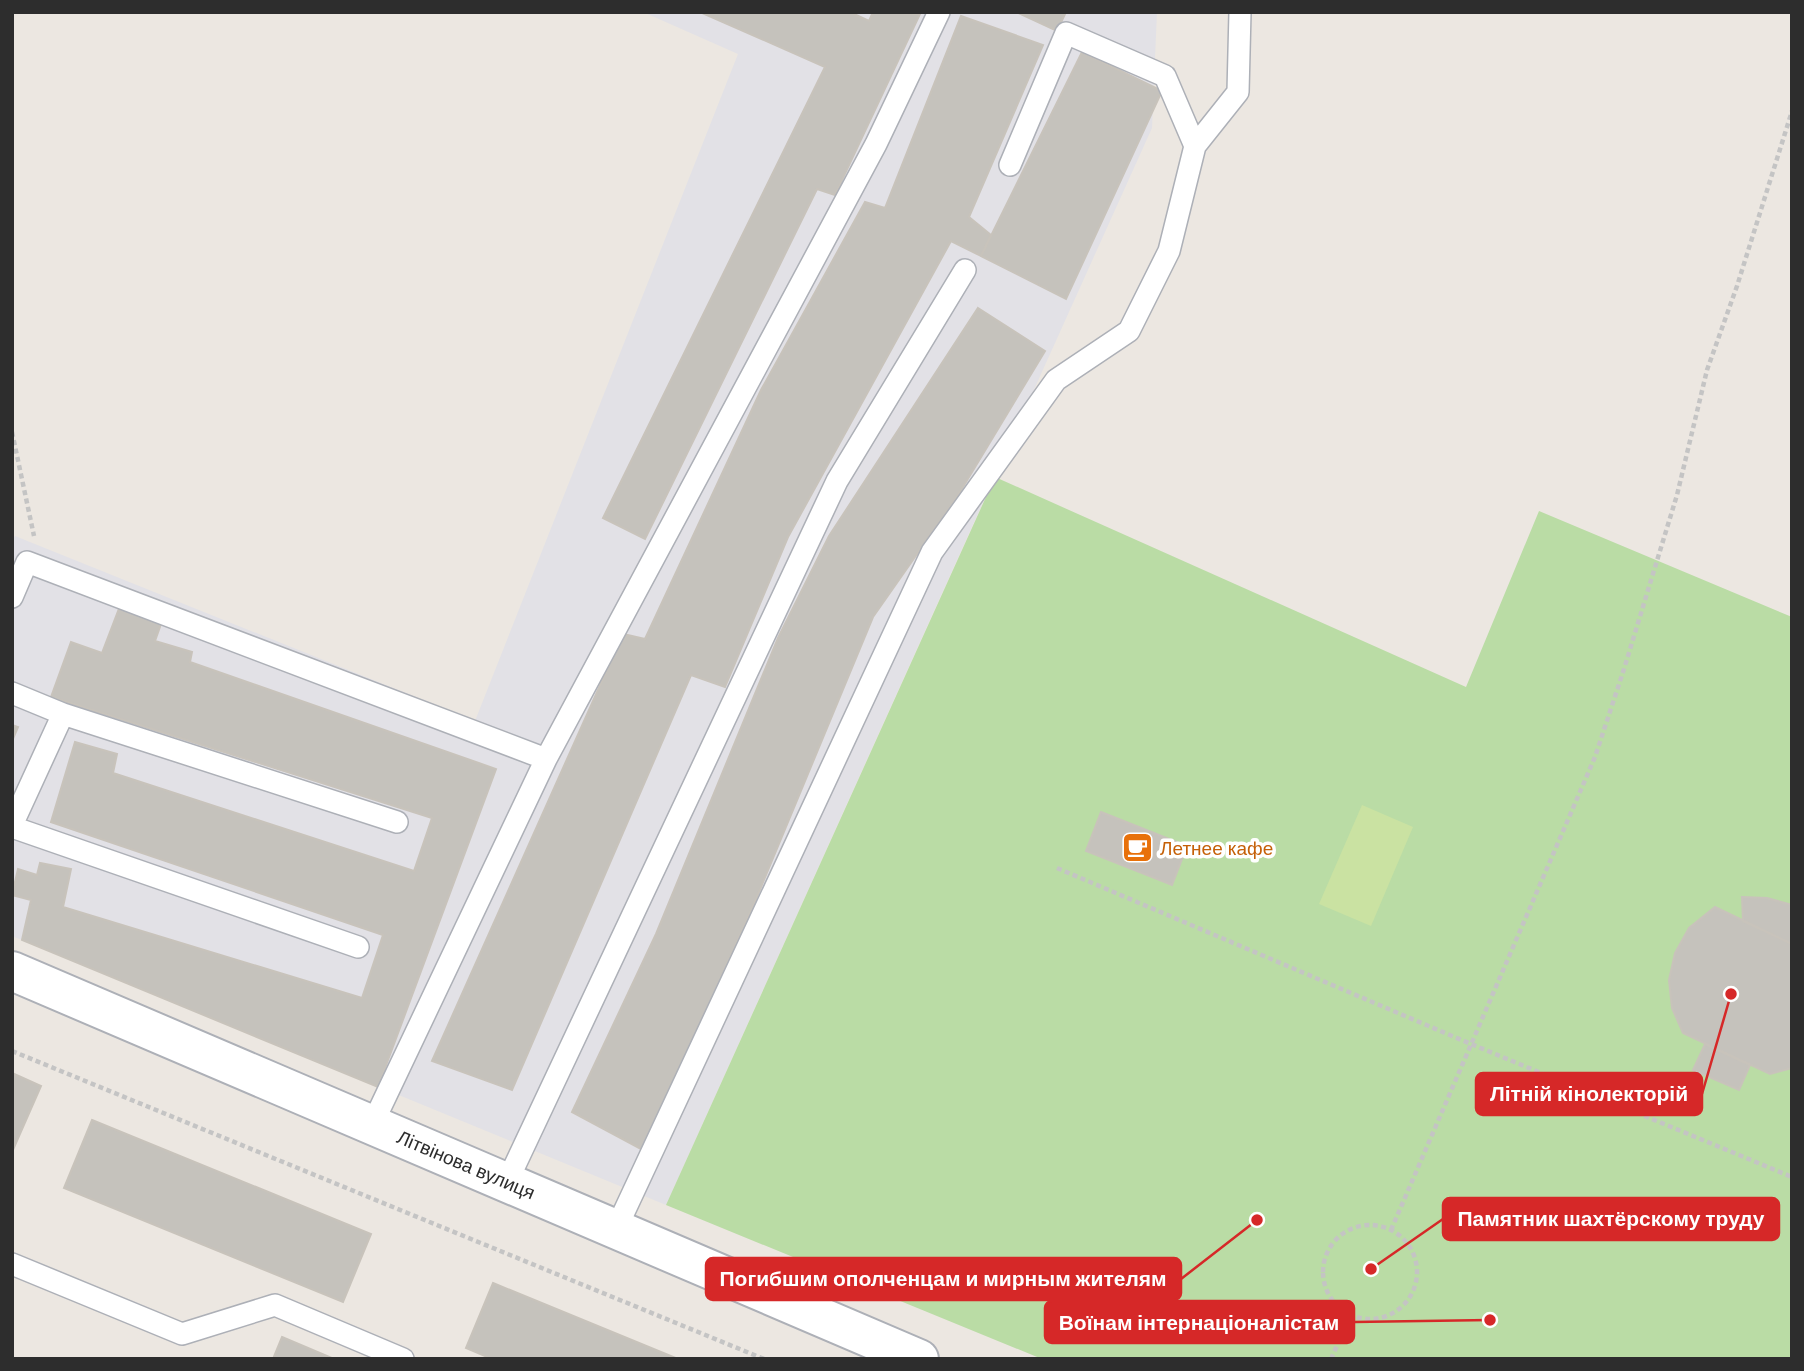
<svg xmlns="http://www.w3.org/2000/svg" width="1804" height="1371" viewBox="0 0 1804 1371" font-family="'DM Sans',sans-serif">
<rect width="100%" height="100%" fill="#ece7e1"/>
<!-- industrial -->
<path fill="#e2e1e6" d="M643,12H1157L1152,128L666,1205L12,936V541L15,536L475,721L738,54Z"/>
<!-- green -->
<path fill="#badca5" d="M995,477L1466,687L1539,511L1792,617V1359H1042L666,1205Z"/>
<!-- pitch -->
<path fill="#cae2a2" d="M1362,805L1413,827L1371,926L1319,904Z"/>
<!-- building -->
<path fill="#c5c2bc" stroke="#c8c3bb" stroke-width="2" d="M700,12H850L869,21L873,12L920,14L835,195L817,189L645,539L603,518L825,67Z
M1016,12H1066L1057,31Z
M961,16L1043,45L969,217L991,235L981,256L951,241L788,537L725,687L691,675L512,1090L432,1061L623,634L645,639L761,390L865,202L885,208Z
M1082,52L1162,91L1066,299L981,256Z
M978,308L1045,351L957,497L873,617L754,904L643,1150L572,1112L656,934L778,638L829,536Z
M120,606L162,621L155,641L192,652L190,662L496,769L378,1087L22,940L31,900L12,895L18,869L37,875L40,863L71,869L63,907L362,998L383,935L51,822L75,742L117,754L113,773L414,871L432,818L51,697L71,642L102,653Z
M12,725L18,727L12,741Z
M1101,812L1187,846L1172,885L1086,851Z
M1742,897L1767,898L1792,905V944L1743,921Z
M1715,907L1792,944V1068L1770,1074L1683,1033L1672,1008L1669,980L1675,953L1689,928Z
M1705,1044L1750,1065L1739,1090L1693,1070Z
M12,1073L41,1086L12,1152Z
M92,1120L371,1234L343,1302L64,1188Z
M493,1283L678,1359H492L466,1348Z
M282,1337L334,1359H273Z"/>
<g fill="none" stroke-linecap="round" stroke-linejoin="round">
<defs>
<path id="service" d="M1195,146L1238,92L1240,12
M12,597L27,562L546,759
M12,693L63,714
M12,825L63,714L397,822
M12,827L358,947
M372,1125L546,759L876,144L939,12
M507,1182L837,481L965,270
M616,1229L932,552L1056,380L1129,331L1169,251L1195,146L1165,76L1066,33L1010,165
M12,1264L182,1334L275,1305L403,1359"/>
<path id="tertiary" d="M12,971L919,1359"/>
</defs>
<!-- service casing -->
<use href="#service" stroke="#adb0b7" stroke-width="24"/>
<!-- tertiary casing -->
<use href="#tertiary" stroke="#adb0b7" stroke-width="42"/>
<!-- path -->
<path stroke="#c4c4c4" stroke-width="4.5" stroke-dasharray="5 3.5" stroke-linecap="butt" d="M12,432L34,536
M1057,868L1471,1044L1792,1177
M12,1051L764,1359
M1323 1272a47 47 0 1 1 94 0a47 47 0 1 1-94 0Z
M1391,1230L1595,757L1624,669L1677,495L1707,370L1737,286L1792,111
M1331,1359L1351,1315"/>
<!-- service -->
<use href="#service" stroke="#fff" stroke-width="21"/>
<!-- tertiary -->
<use href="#tertiary" stroke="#fff" stroke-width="38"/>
</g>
<!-- icons -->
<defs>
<symbol id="cafe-square" viewBox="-11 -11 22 22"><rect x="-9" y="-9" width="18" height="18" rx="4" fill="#e8710a" stroke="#fff"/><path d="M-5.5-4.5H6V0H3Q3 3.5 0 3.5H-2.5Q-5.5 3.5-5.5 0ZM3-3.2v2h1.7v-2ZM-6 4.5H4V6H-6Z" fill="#fff"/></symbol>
</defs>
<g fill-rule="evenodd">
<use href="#cafe-square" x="1120" y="830" width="35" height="35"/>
</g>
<g text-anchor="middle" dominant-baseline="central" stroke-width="7" stroke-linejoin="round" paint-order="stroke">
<!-- food labels -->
<g font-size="19" fill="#c56008" stroke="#fff" text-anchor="start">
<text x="1160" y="848">Летнее кафе</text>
</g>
<!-- street labels -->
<g font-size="19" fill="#2d2d2d" stroke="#fff">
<text transform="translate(466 1165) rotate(23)">Літвінова вулиця</text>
</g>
</g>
<!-- callouts -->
<path fill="none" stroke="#d62828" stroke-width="2.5" d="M1731 994L1702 1094M1371 1269L1443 1219M1257 1220L1181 1279M1490 1320L1354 1322"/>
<g fill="#d62828" stroke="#fff" stroke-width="2.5">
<circle cx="1731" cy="994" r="7"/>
<circle cx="1371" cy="1269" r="7"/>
<circle cx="1257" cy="1220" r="7"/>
<circle cx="1490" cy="1320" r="7"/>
</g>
<g fill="#d62828" stroke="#d62828" stroke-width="2.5">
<rect x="1476" y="1073" width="226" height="42" rx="7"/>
<rect x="1443" y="1198" width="336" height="42" rx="7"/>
<rect x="706" y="1258" width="475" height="42" rx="7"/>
<rect x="1045" y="1301" width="309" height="42" rx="7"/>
</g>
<g font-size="21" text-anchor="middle" font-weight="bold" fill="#fff">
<text x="1589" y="1101">Літній кінолекторій</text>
<text x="1611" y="1226">Памятник шахтёрскому труду</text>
<text x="943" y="1286">Погибшим ополченцам и мирным жителям</text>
<text x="1199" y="1330">Воїнам інтернаціоналістам</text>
</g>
<!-- border -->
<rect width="1804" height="1371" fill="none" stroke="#2d2d2d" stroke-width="28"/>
</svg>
